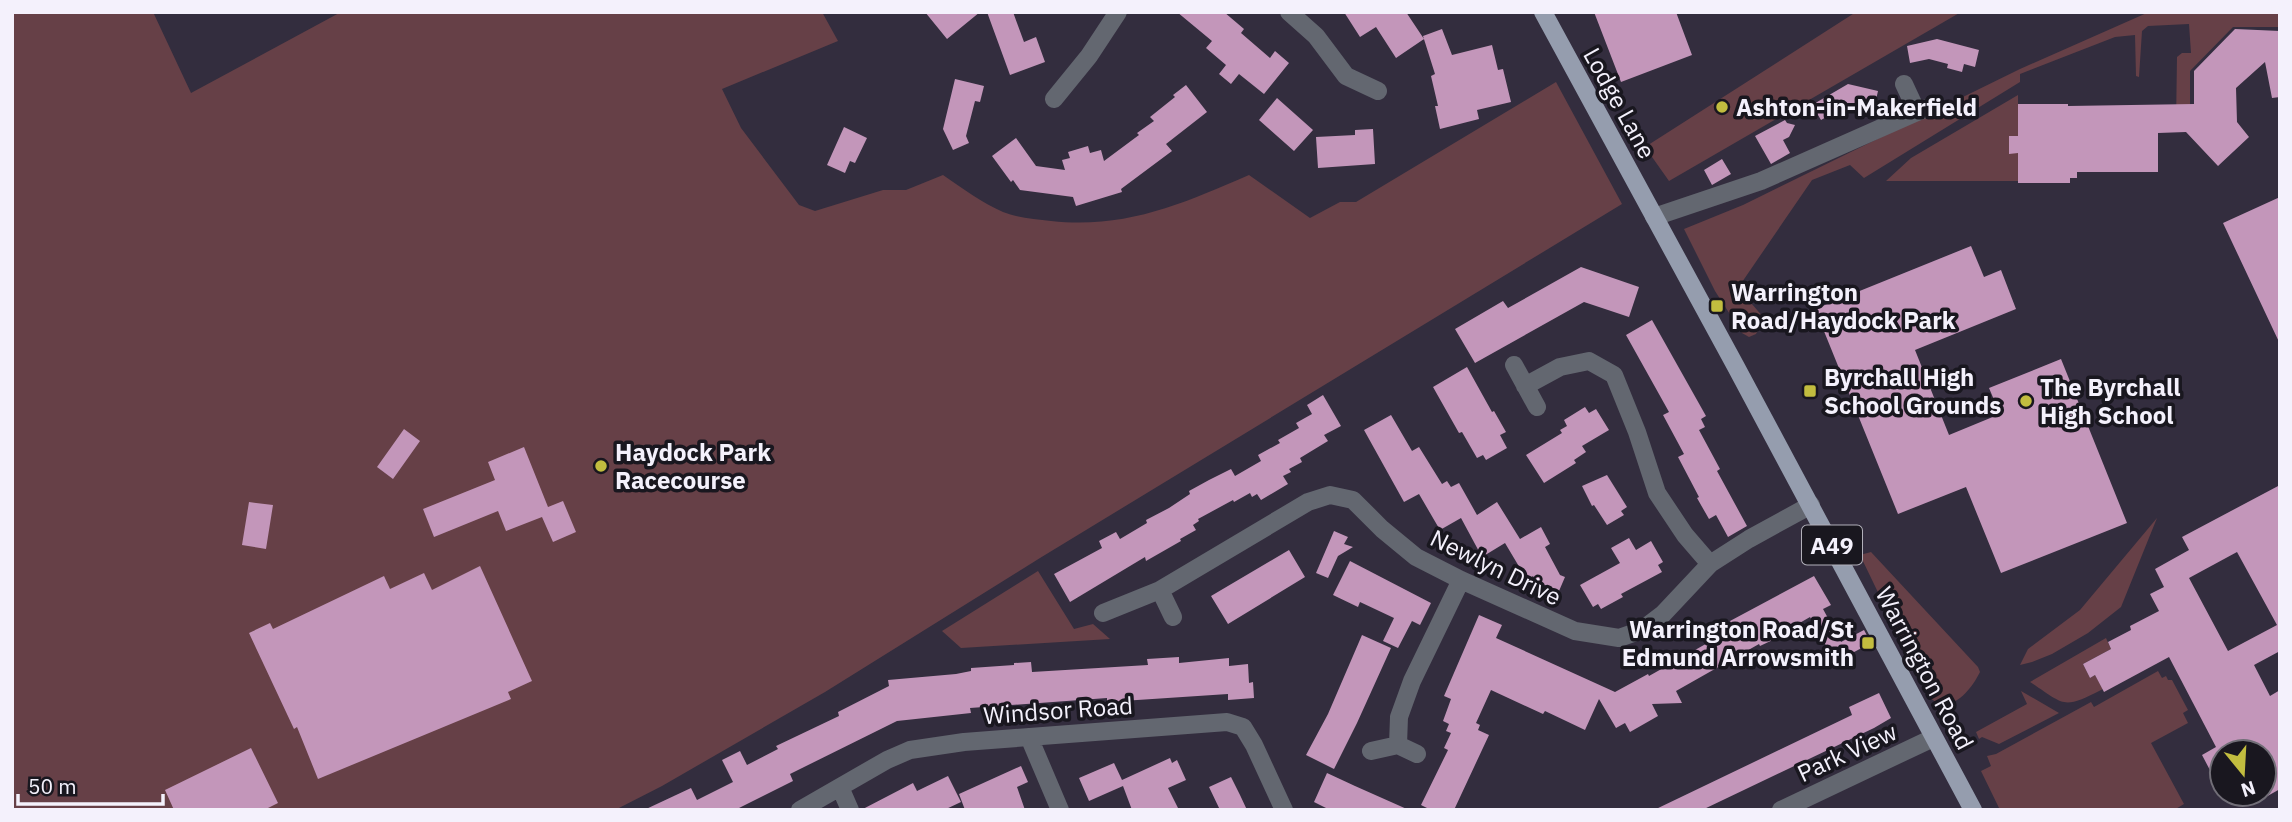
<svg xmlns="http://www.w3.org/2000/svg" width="2292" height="822" viewBox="0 0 2292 822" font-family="'IBM Plex Sans',sans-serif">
<rect width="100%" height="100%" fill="#332d3e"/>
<!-- green -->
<path fill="#664047" d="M12,12H153L191,93L341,12H822L838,41L722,89L741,128L799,205L815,211L883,190H906L943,175C962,188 982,203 1003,212C1018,218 1035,219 1051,221C1126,229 1182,204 1249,175L1310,218L1340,202H1356L1556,82L1622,204L1040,558L825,692L662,786L615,810H12Z
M1856,12H1961L1669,181L1645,147Z
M2149,12H2280V27H2233L2190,71V124H2176L2177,57L2182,53H2191L2189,24L2148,26L2142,31L2139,77L2136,76L2135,35L2115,37L2020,74V82L1864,178L1850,165L1812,180L1738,288L1764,318L1756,334L1749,337L1742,333L1715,291L1684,229L1743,205L2020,69Z
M2018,95V136H2009V153H2018V181H1886L1911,158Z
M2157,518L2121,607L2088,633L2052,654L2032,662L2020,665L2028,649L2080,610Z
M1871,552L1978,667L1980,672C1970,692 1949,717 1928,696L1860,555Z
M1038,571L1074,629L1093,624L1110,639L961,648L942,631Z
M2106,638L2111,649L2083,664L2090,678L2095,675L2103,689L2101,690C2062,710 2065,705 2030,682Z
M2158,671L2162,678L2166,676L2168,680H2172L2188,710L2183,713L2188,723L2151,743L2184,804L2174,810H2000L1981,771L1991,766L1987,756L1996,754L2091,702L2094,707Z
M2021,691L2059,713L1999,744L1982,737L1979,739L1976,732L2027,704Z"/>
<!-- building -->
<path fill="#c396ba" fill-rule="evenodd" d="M925,12H980L947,39Z
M987,12H1013L1024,42L1036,37L1045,62L1010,75Z
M1177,12H1224L1244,29L1241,33L1270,58L1275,51L1289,63L1264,94L1239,74L1231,84L1219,74L1226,65L1206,48L1212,41Z
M1344,12H1406L1424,39L1396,58L1376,27L1360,37Z
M1594,12H1676L1692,55L1621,82Z
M1442,29L1452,55L1492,45L1498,70L1503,69L1511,102L1477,110L1479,119L1440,129L1435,106H1438L1431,76L1435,74L1423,36Z
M2235,29L2280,31V97L2272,98L2265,62L2236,88L2237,122L2249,137L2218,166L2186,132L2158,133V172H2077V178H2070V183H2018V153L2009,154V136H2018V104H2068V106L2194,104V71Z
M1937,39L1979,50L1975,67L1964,64L1962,72L1947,68L1948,64L1929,59L1910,63L1907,46Z
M955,79L984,86L980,102L975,101L966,136L969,143L953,150L943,129Z
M1848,84L1878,91L1873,113L1844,107L1821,120L1812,105Z
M1186,85L1207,112L1166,144L1172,151L1121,189L1122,192L1076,206L1073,197L1020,190L1013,180L1011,182L992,156L1016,138L1036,166L1065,170L1062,160L1070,158L1068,152L1088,146L1090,153L1101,150L1104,161L1139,135L1137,133L1154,121L1150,117L1175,97L1173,95Z
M1277,98L1313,130L1294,151L1259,120Z
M1785,120L1787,123L1795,125L1789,137L1783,140L1790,153L1771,164L1755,136Z
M844,127L867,138L855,163L850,161L845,173L827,165Z
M1373,129L1375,164L1318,168L1316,137L1355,135V130Z
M1722,159L1731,174L1712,185L1704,170Z
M2280,197V344L2223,223Z
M1971,246L1984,277L2001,270L2016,309L1915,350L1949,435L2000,414L1989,388L2061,359L2127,523L2001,573L1966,487L1898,514L1815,309Z
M1581,267L1639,287L1629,317L1584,302L1475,363L1455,329L1503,301L1508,308Z
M1652,320L1706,416L1701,419L1705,427L1699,430L1720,469L1717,471L1747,526L1728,537L1716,515L1709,519L1697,498L1699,497L1678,457L1684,454L1663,415L1669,412L1626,335Z
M1467,367L1492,412L1494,411L1506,432L1500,435L1507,448L1486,460L1483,455L1477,458L1462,432L1459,433L1433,387Z
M1323,395L1341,426L1324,435L1328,441L1300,458L1302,462L1289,469L1291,472L1283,476L1288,484L1261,500L1257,494L1252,497L1250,493L1234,502L1233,500L1198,519L1199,521L1193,525L1196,530L1180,539L1181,541L1146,561L1145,557L1070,602L1054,574L1102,548L1099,541L1116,532L1120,539L1147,523L1146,520L1169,508L1190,494L1189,491L1209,480L1231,469L1235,476L1261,461L1258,455L1280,443L1278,440L1299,428L1296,423L1312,414L1307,405Z
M1585,407L1589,413L1596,409L1609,430L1582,446L1586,452L1574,460L1576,463L1544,483L1526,455L1562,433L1560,430L1567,426L1564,420Z
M1391,415L1412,451L1419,447L1442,484L1447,481L1451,487L1459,483L1477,515L1497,502L1520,539L1541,527L1550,544L1545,547L1560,575L1565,577L1559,591L1536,581L1533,576L1527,580L1505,543L1482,557L1461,518L1440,530L1419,494L1404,502L1364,430Z
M404,429L420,441L393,479L377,467Z
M524,447L548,507L563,501L576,532L553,542L542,517L506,531L498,511L434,537L423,509L495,480L488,462Z
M1607,475L1627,507L1621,511L1624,515L1607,525L1594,505L1592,506L1582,486Z
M2280,485V651L2254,665L2270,696L2280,690V789L2264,798V752H2222V793L2202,755L2216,747L2169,657L2104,692L2095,675L2090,678L2083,664L2111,649L2108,642L2131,630L2130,626L2159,611L2150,594L2164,587L2155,569L2189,550L2182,537ZM2237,552L2277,625L2228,651L2189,578Z
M249,502L273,505L266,549L242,545Z
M1334,531L1348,537L1344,544L1353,547L1338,556L1328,578L1316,573Z
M1629,538L1636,550L1651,541L1663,562L1658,565L1662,572L1621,594L1623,597L1601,609L1598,604L1593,607L1580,585L1620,563L1611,548Z
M1289,550L1305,577L1228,624L1211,596Z
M1350,561L1431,603L1420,625L1412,621L1398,648L1383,641L1394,618L1360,602L1358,607L1333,595Z
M480,566L532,681L508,692L511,699L318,779L297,727L294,729L249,633L270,623L273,629L384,576L390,589L424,573L432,590Z
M1814,576L1831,605L1823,609L1841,642L1864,630L1871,643L1826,667L1819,654L1828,649L1810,617L1784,632L1781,636L1760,646L1759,644L1676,691L1682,703L1652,704L1658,716L1630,732L1625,723L1616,728L1599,699L1585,730L1545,711L1543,714L1491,690L1476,723L1480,725L1478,730L1489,735L1454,810H1431L1421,805L1448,750L1444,748L1451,733L1446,731L1449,724L1443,721L1451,699L1444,696L1479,615L1502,625L1496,638L1615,692L1648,674L1649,676L1734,628L1730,621Z
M1362,635L1391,648L1357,723L1334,769L1306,755L1328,714Z
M1179,657V663L1229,658V666L1248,664L1249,683L1253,682L1254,698L1228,700V694L1107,702V698L970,708L971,713L897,721L790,774L793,781L735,810H644L691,788L697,800L733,782L722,760L740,751L747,765L778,749L776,746L839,716L838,712L889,686L888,680L956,674L971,671V668L1014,665V663L1031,662L1032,672L1148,665L1147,659Z
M1879,693L1891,718L1874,728L1702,810H1654L1852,715L1849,707Z
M251,748L278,803L264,810H174L165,790Z
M1170,758L1172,763L1177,760L1186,780L1168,788L1179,810H1132L1123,786L1089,801L1079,778L1114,763L1122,780Z
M1021,766L1028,782L1017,787L1025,810H965L959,794Z
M1327,773L1355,786L1409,810H1330L1314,802Z
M948,776L961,802L944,810H861L913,783L917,791Z
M1231,777L1240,795L1247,810H1220L1209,787Z"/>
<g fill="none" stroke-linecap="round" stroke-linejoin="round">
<!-- street -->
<path stroke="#636770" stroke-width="18" d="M1289,12L1316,36L1346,76L1378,91
M1904,84L1917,112L1935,105
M1054,99L1089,56L1118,12
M1654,217L1761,181L1917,112
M1514,365L1537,407
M1525,386L1560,367L1589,361L1614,375L1637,432L1657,493L1685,535L1710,564
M1160,590L1173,617
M1103,613L1160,590L1308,502L1330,495L1353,500L1382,529L1416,557L1461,580L1575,631L1619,638L1642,630L1663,614L1710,564L1749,539L1811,505
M1029,737L1060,810
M1398,745L1399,717L1412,681L1461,580
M1371,751L1398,745L1417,754
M840,787L850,810
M800,810L887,760L910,750L964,742L1227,722L1243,727L1254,745L1284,810
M1781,810L1933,738"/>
<!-- primary -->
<path stroke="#959dae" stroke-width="18" d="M1543,12L1735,365L1973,810"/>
</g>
<!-- markers -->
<g fill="#c2bd3f" stroke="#19171f" stroke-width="2.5">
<circle cx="1722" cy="107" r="7"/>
<rect x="1710" y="299" width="14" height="14" rx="3.5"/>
<rect x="1803" y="384" width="14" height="14" rx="3.5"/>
<circle cx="2026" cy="401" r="7"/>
<circle cx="601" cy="466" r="7"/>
<rect x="1861" y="636" width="14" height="14" rx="3.5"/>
</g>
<g text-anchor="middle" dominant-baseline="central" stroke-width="7" stroke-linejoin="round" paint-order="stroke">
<!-- shield labels -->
<rect fill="#19171f" stroke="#b2b0ba" stroke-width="2" x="1802" y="525.5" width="60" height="39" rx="5"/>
<g font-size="23" font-weight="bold" fill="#f4f1fc">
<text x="1832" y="545">A49</text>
</g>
<!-- street labels -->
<g font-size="24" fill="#f4f1fc" stroke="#19171f">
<text transform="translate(1620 103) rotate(61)">Lodge Lane</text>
<text transform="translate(1496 567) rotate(26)">Newlyn Drive</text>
<text transform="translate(1925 668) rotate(62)">Warrington Road</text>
<text transform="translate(1058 710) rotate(-4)">Windsor Road</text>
<text transform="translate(1847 752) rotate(-25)">Park View</text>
</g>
<!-- poi labels -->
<g font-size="24" font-weight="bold" fill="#f4f1fc" stroke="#19171f" text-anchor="start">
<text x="1736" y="107">Ashton-in-Makerfield</text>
<text x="1731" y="292">Warrington<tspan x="1731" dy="28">Road/Haydock Park</tspan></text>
<text x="1824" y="377">Byrchall High<tspan x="1824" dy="28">School Grounds</tspan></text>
<text x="2040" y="387">The Byrchall<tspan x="2040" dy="28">High School</tspan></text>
<text x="615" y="452">Haydock Park<tspan x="615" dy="28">Racecourse</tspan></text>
<text x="1854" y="629" text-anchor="end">Warrington Road/St<tspan x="1854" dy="28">Edmund Arrowsmith</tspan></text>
</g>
</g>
<!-- border -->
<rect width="2292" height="822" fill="none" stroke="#f4f1fc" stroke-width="28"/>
<!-- north arrow -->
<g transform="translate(2243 773) rotate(162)"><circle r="33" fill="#19171f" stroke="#716e77" stroke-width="2"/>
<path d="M0-5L12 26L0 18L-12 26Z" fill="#c2bd3f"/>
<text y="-10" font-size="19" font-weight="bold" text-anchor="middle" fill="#f4f1fc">N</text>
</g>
<!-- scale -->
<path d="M18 794v10h145v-10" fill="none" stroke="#f4f1fc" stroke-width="3.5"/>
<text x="28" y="794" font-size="21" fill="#f4f1fc" stroke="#19171f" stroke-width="5" paint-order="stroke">50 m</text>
</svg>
